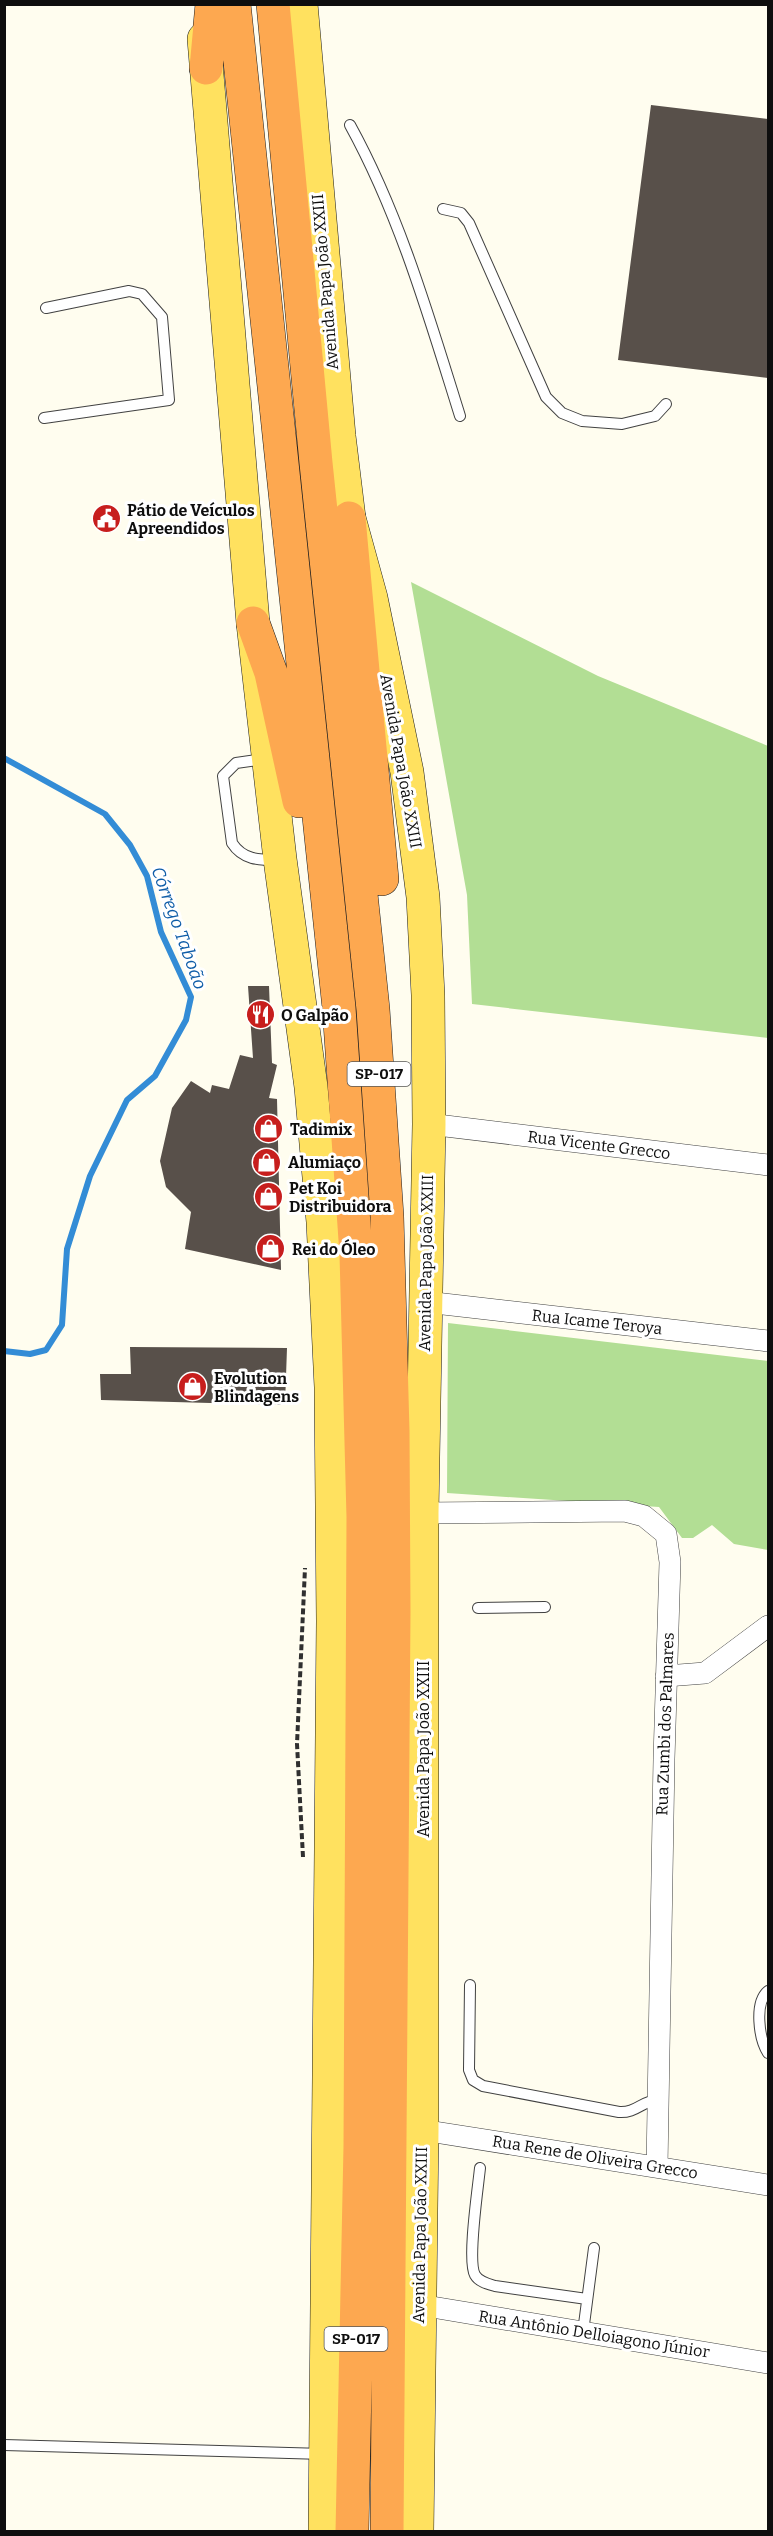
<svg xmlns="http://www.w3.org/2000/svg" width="773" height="2536" viewBox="0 0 773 2536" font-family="Bitter,serif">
<rect width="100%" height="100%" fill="#fffdef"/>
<!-- forest -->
<path fill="#b2de94" d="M411,582L598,676L768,746V1038L472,1004L467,895Z
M448,1323L768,1361V1550L734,1544L712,1525L693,1538H682L659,1507L447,1493Z"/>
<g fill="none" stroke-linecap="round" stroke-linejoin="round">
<!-- stream -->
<path stroke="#338cd6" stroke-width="6" d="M4,758L105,814L130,845L147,876L161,932L191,997L186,1020L155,1076L127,1100L90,1176L67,1249L62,1325L46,1350L30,1354L4,1351"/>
</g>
<!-- building -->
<path fill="#58504a" d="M651,105L768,119V378L618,360Z
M248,986H269L272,1063L277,1065L269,1098L277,1099L281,1270L185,1249L191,1212L166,1187L160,1161L172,1108L191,1081L210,1093L212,1085L229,1089L240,1055L253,1058Z
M130,1347L287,1348L285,1405L101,1400L100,1374H131Z"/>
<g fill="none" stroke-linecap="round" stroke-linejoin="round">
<defs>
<path id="lane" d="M350,125C400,216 429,317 460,416
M443,209L461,213L469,223L546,397L562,413L582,421L622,424L655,416L666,404
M44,418L169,400L162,317L142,294L129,291L46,308
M264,759L236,763L223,776L232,843C243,860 259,860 277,860
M478,1608L545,1607
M470,1985L469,2070L473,2080L483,2086L619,2112C637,2113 641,2101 658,2100
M768,1991C754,2003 759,2039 768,2053
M480,2168C478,2188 467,2261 475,2275C479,2282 488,2284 495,2286L587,2299
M583,2332L594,2248
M4,2445L324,2454"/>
<path id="street" d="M429,1124L768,1165
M426,1302L768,1341
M422,1513L625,1511L644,1516L666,1534L670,1562L664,1759L657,2167
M666,1676L705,1673L768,1626
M422,2130L768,2185
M420,2305L768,2363"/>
<path id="primary" d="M301,4L339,436L349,518L371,598L407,772L423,897L428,995L429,1124L422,1513V2130L417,2532
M204,39L253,623L280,859L311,1087L323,1222L331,1387L333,1621L325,2532"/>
<path id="highway" d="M234,4L339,1008L356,1254L363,1517L360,2146L352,2532
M273,4L316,463L373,1009L387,1216L393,1431L394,1612L387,2532
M206,68L212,4
M349,518L382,879
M253,623L271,673L299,801"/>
</defs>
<!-- lane casing -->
<use href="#lane" stroke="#414141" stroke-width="12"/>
<!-- street casing -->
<use href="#street" stroke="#414141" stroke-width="22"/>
<!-- primary casing -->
<use href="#primary" stroke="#1f1f1f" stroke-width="34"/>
<!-- highway casing -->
<use href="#highway" stroke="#1f1f1f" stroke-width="34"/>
<!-- path -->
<path stroke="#303030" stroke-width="4" stroke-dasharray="6 3" stroke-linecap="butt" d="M303,1857L297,1744L305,1568"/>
<!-- lane -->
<use href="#lane" stroke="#fff" stroke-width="10"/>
<!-- street -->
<use href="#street" stroke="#fff" stroke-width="21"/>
<!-- primary -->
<use href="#primary" stroke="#ffe15f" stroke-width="33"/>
<!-- highway -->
<use href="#highway" stroke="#fda850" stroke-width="33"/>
</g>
<!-- icons -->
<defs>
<symbol id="civic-disc" viewBox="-11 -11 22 22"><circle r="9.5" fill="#c71e1d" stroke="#fff"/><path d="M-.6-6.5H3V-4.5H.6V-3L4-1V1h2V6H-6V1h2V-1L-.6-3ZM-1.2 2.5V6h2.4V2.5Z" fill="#fff"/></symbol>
<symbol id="restaurant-disc" viewBox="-11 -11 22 22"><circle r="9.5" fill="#c71e1d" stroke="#fff"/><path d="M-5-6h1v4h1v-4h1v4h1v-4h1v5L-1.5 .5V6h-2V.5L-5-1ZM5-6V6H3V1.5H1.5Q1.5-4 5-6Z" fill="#fff"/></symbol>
<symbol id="shop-disc" viewBox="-11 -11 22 22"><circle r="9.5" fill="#c71e1d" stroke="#fff"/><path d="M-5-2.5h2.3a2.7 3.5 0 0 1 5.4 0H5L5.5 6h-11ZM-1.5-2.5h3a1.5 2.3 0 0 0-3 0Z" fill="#fff"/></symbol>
</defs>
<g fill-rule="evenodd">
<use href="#civic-disc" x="90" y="502" width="33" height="33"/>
<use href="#restaurant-disc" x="244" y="998" width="33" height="33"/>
<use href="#shop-disc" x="252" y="1112" width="33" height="33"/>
<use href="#shop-disc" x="250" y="1146" width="33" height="33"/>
<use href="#shop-disc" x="252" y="1180" width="33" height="33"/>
<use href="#shop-disc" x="254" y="1232" width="33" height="33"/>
<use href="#shop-disc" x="176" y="1370" width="33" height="33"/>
</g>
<g text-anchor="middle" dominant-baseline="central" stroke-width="6" stroke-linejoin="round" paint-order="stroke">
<!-- shield labels -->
<g fill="#fff" stroke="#565656" stroke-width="1.5">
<rect x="347.5" y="1062" width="63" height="24" rx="4.5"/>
<rect x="324.5" y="2327" width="63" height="24" rx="4.5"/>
</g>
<g font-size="15" font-weight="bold" fill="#0e0e0e">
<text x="379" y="1074">SP-017</text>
<text x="356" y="2339">SP-017</text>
</g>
<!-- street labels -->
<g font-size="16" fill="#0e0e0e" stroke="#fff">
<text transform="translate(325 282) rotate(-95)">Avenida Papa João XXIII</text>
<text transform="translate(401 761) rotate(80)">Avenida Papa João XXIII</text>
<text transform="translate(599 1145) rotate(7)">Rua Vicente Grecco</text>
<text transform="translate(426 1263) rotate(-89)">Avenida Papa João XXIII</text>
<text transform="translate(597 1322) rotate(6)">Rua Icame Teroya</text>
<text transform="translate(665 1724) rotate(-88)">Rua Zumbi dos Palmares</text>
<text transform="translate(423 1749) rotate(-90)">Avenida Papa João XXIII</text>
<text transform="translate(595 2157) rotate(9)">Rua Rene de Oliveira Grecco</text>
<text transform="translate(420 2235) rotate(-89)">Avenida Papa João XXIII</text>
<text transform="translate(594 2334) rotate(9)">Rua Antônio Delloiagono Júnior</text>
</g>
<!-- poi labels -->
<g font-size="16" font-weight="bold" fill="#0e0e0e" stroke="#fff" text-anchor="start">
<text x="127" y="510">Pátio de Veículos<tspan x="127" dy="18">Apreendidos</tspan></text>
<text x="281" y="1015">O Galpão</text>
<text x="290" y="1129">Tadimix</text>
<text x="288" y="1162">Alumiaço</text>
<text x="289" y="1188">Pet Koi<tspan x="289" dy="18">Distribuidora</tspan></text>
<text x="292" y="1249">Rei do Óleo</text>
<text x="214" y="1378">Evolution<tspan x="214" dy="18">Blindagens</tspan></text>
</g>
<!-- water labels -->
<g font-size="18" font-style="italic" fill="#0f5da8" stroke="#fff">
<text transform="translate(179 928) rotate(70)">Córrego Taboão</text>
</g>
</g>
<!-- border -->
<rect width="773" height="2536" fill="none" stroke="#0e0e0e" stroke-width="12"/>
</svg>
